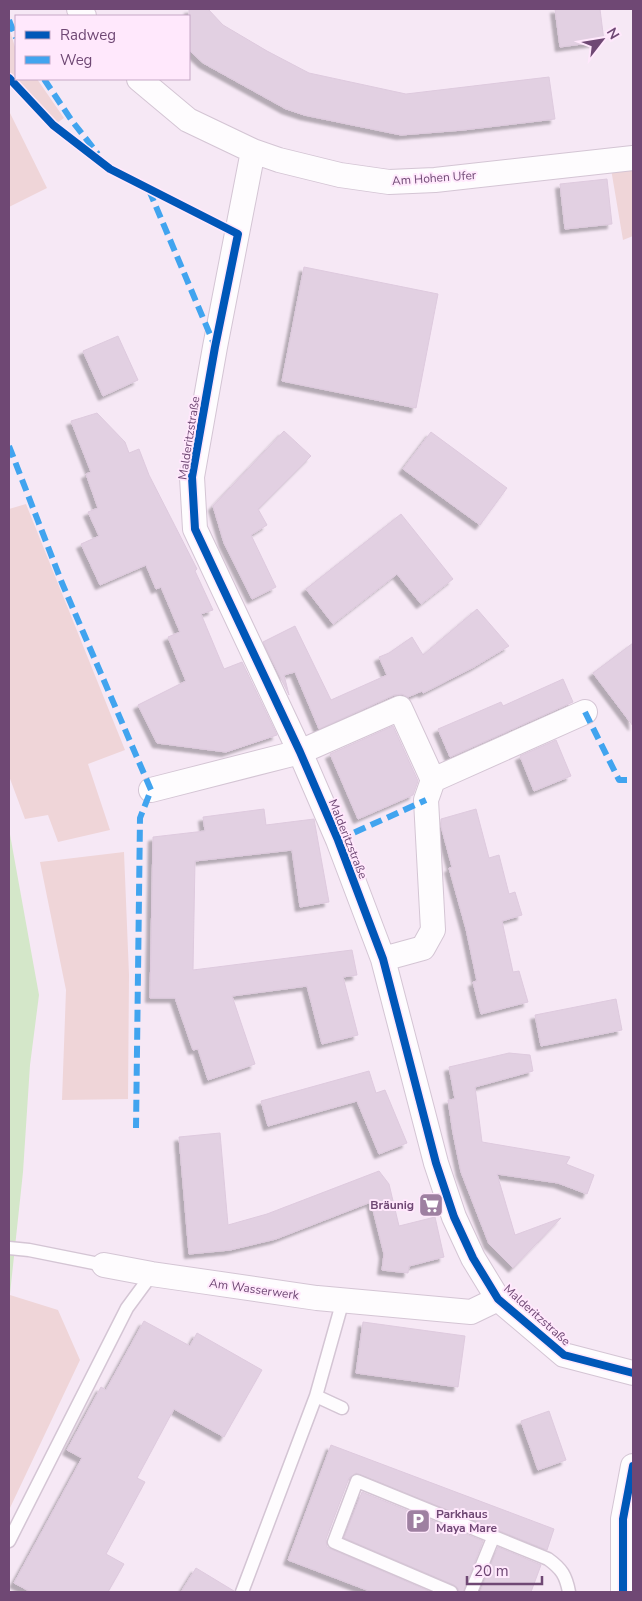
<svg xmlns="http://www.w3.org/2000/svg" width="642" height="1601" viewBox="0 0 642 1601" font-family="'Nunito Sans',sans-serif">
<defs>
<filter id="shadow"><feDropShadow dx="-4.5" dy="4.5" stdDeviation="1" flood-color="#0004"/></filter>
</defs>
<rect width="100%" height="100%" fill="#f6e8f5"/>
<!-- green -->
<path fill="#efd5d8" d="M9,28L16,50V79H37L64,118L57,123L9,74Z
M9,111L47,188L9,207Z
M633,159V236L623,240L610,163Z
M26,504L125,750L88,764L110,830L58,842L48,815L25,819L9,776V509Z
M124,852L129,975L128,1099L62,1100L66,990L40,862Z
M10,1295L58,1310L80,1360L9,1510Z"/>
<!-- water -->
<path fill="#d4e7c9" d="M9,829L39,995L30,1065L23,1172L9,1303Z"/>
<!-- building -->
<path fill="#e2d0e2" stroke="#decade" filter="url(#shadow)" d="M189,9H208L223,25L267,51L309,73L406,94L549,77L555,119L463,130L401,135L304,115L286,109L203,63L189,50Z
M555,9H600L604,41L560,47Z
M607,179L612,224L565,229L560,184Z
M304,267L438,294L416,408L282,381Z
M118,336L138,380L103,396L83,351Z
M97,413L125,442L129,453L139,449L149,475L197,569L195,571L213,610L201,614L224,669L242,662L277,735L226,752L157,743L138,705L186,681L168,637L180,632L161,587L156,589L146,565L100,585L81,544L99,536L88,512L98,508L86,474L91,472L71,421Z
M284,431L311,456L258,509L267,525L251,535L276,587L252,599L224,543L213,506Z
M431,432L507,488L480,525L403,469Z
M401,514L453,579L421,604L397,574L333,624L306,589Z
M477,609L509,646L474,667L423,693L422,691L408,697L402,694L394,695L319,729L295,672L284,675L289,695L263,642L295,626L331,700L387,675L379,657L389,653L412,637L423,655Z
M633,643V726L593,673Z
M563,679L573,702L450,757L438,729L501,702L503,706Z
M393,726L418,781L413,795L358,819L330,754Z
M556,740L571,776L534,791L520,756Z
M264,809L266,825L314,819L329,902L300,907L292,850L195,861L193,970L352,950L357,975L343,977L358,1035L322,1044L307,986L232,996L255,1064L208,1080L198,1049L193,1050L175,998H150L153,837L205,831L203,817Z
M476,809L489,858L499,855L509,894L515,892L522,915L502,921L513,972L519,971L528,1002L481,1014L473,982L477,981L466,929L449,868L452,867L441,826V819Z
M616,999L622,1030L541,1046L535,1015Z
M509,1053L530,1055L533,1071L475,1087L482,1142L570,1157L566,1164L594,1175L587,1194L558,1183L497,1174L515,1235L561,1218L513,1268L489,1244L461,1172L453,1133L448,1100L455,1099L449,1067Z
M369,1071L376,1093L385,1090L407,1143L379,1154L357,1101L268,1126L261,1101Z
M220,1133L228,1225L267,1214L379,1171L389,1184L399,1226L435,1217L444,1257L409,1266L408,1273L382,1270L384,1254L371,1202L276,1239L230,1250L189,1254L179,1137Z
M144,1321L190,1346L197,1333L262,1370L224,1437L174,1409L137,1478L145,1482L106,1554L124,1564L108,1592H31L14,1583L82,1458L67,1450L101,1387L106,1390Z
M363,1322L465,1336L458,1387L356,1373Z
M549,1411L566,1460L538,1470L521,1421Z
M331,1445L554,1529L547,1550L356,1473L349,1478L326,1539L327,1547L331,1549L431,1592H372L288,1560Z
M362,1492L483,1541L463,1592H459L458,1588L454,1585L344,1538Z
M498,1547L541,1565L531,1592H480Z
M196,1568L234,1591V1592H181Z"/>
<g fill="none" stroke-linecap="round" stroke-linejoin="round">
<defs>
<path id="service" d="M9,1248L29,1250L104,1265
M342,1408L316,1396L343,1300
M9,1541L127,1308L152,1274
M242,1592L316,1396
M451,1592L334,1542L357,1481L548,1559C562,1569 566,1576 569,1592
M471,1592L493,1538"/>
<path id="minor" d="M79,9L84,16
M139,79L188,120L253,151L279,160L340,175L389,182L435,180L633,158
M253,151L215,347L192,477L195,529L300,752L338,840L383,959L436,1163L454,1217L473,1258L498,1299L564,1355L633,1373
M433,780L585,712
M151,790L300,752L400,708L433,780L426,800L433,930L423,948L383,959
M104,1265L152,1274L317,1298L471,1312L498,1299
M623,1592V1519L633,1466"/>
</defs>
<!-- service casing -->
<use href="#service" stroke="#d4c5d4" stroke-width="15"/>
<!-- minor casing -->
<use href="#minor" stroke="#d4c5d4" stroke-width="26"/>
<!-- service -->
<use href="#service" stroke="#fefcfe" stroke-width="12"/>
<!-- minor -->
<use href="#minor" stroke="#fefcfe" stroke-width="24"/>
<!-- quiet -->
<path stroke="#41a4ef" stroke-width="6" stroke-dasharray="12 6" stroke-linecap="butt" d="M9,20L16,38
M44,79L72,121L98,154
M149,190L214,344
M9,446L62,583L151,790L140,818L136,1128
M585,712L619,780H633
M338,840L426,800"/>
<defs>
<path id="cycleway" d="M9,78L53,125L110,169L238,234L215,347L192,477L195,529L300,752L338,840L383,959L436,1163L454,1217L473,1258L498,1299L564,1355L633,1373
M623,1592V1519L633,1466"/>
</defs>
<!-- cycleway casing -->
<use href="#cycleway" stroke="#ffe8fc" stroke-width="11"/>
<!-- cycleway -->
<use href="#cycleway" stroke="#0057b8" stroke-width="8"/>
</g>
<!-- icons -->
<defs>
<symbol id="supermarket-square" viewBox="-11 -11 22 22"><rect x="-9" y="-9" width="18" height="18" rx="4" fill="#9e80a1" stroke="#ffe8fc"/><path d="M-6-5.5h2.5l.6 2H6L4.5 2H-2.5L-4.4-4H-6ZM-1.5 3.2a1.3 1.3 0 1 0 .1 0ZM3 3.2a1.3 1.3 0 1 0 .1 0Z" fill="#fff"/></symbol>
<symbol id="parking-square" viewBox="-11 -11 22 22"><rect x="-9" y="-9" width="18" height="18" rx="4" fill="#9e80a1" stroke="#ffe8fc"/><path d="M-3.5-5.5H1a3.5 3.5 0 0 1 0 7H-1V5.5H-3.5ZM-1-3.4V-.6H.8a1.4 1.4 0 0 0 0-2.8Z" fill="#fff"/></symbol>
</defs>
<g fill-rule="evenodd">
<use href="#supermarket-square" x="417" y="1191" width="28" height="28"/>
<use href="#parking-square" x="404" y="1507" width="28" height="28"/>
</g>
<g text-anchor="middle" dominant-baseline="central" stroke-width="4" stroke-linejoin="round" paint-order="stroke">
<!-- street labels -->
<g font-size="12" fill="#6f4874" stroke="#ffe8fc">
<text transform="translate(434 178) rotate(-4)">Am Hohen Ufer</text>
<text transform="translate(189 438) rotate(-81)">Malderitzstraße</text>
<text transform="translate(348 839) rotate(68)">Malderitzstraße</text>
<text transform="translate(254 1289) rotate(8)">Am Wasserwerk</text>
<text transform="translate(537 1315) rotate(42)">Malderitzstraße</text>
</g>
<!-- poi labels -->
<g font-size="12" font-weight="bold" fill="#6f4874" stroke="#ffe8fc" text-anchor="end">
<text x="414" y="1205">Bräunig</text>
<text x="436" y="1514" text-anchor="start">Parkhaus<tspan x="436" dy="14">Maya Mare</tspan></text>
</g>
</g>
<!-- border -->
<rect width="642" height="1601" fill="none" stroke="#6f4874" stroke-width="20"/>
<!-- legend -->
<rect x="15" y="15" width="175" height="65" fill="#ffe8fc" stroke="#c5a8c6"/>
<rect x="25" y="31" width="25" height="8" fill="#0057b8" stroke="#c5a8c6"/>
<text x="60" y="40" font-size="15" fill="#6f4874">Radweg</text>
<rect x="25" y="56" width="25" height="8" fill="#41a4ef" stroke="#c5a8c6"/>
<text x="60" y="65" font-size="15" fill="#6f4874">Weg</text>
<!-- north arrow -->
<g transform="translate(602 40) rotate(59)" stroke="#ffe8fc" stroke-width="4" paint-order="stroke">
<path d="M0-4L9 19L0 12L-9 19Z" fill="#6f4874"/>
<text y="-8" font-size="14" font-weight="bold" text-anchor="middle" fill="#6f4874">N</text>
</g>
<!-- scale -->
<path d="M467 1576v8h75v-8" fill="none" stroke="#6f4874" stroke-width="2.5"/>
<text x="474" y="1576" font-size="15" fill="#6f4874" stroke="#ffe8fc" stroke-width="4" paint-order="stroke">20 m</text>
</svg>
